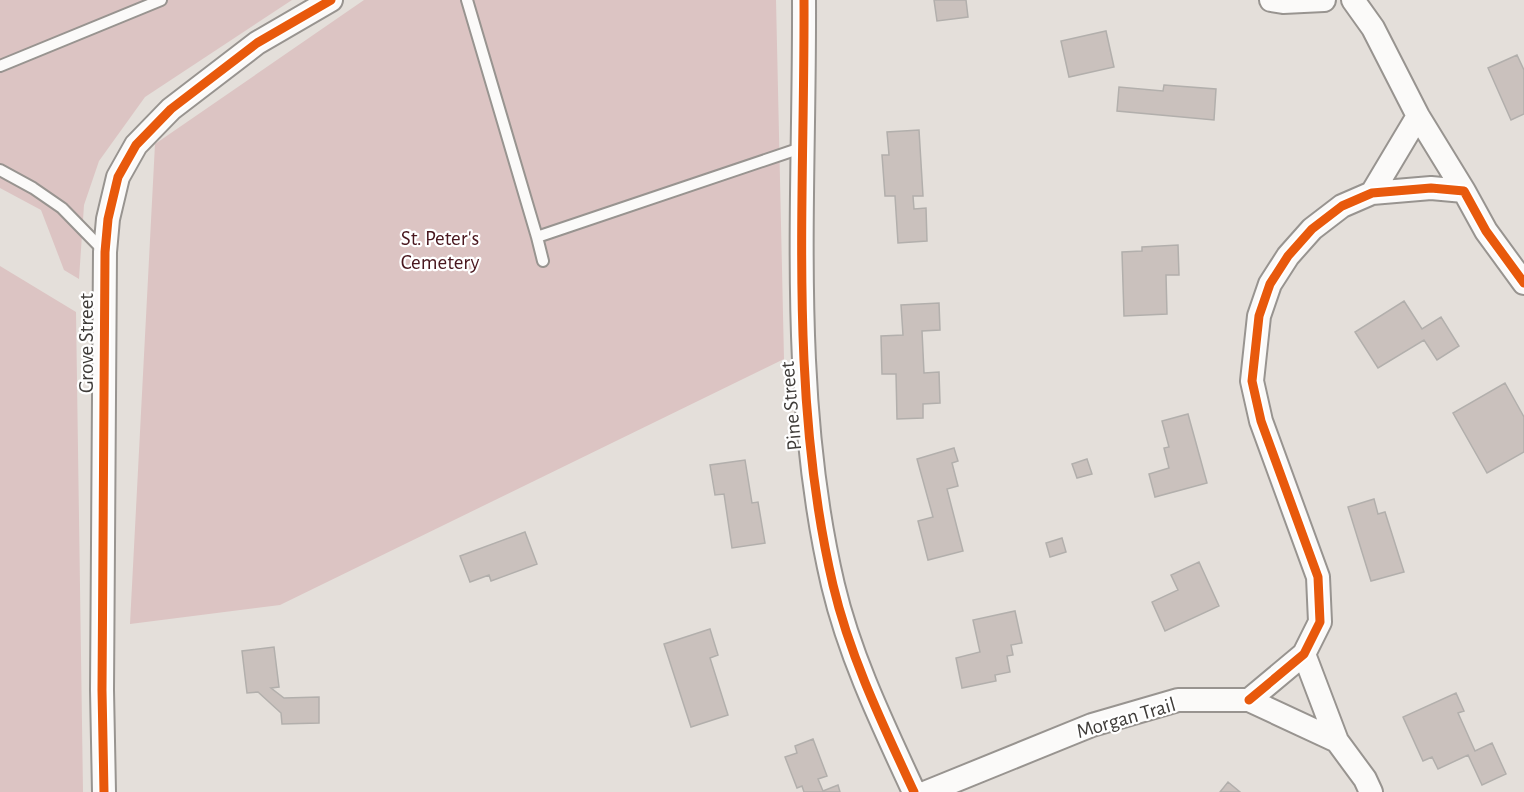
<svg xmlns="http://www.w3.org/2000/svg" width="1524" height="792" viewBox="0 0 1524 792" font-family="'Alegreya Sans',sans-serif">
<rect width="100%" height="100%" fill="#e4dfda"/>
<!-- green -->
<path fill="#dcc4c3" d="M0,0H292L145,97L99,161L84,205L79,279L64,270L41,210L0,188Z
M364,0H776L784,359L280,605L130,624L155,144Z
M0,266L76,312L83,792H0Z"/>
<!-- building -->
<path fill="#cac1bd" stroke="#b2afac" stroke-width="1.5" d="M934,0H966L968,17L937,21Z
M1106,31L1114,67L1069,77L1061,41Z
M1517,55L1524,70V114L1511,120L1488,68Z
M1164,85L1216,89L1214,120L1117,111L1119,87L1163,91Z
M919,130L923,196H913L914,209L926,208L927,241L898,243L895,196H885L882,155H889L887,132Z
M1178,245L1179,275H1166L1167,314L1124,316L1122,252L1142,251V247Z
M1404,301L1422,329L1441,317L1459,346L1437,360L1424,340L1378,368L1355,332Z
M939,303L940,330L922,331L924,373L939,372L940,403L923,404V418L897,419L896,374H882L881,336L903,335L901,305Z
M1505,383L1524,417V452L1487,473L1453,413Z
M1188,414L1207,483L1155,497L1149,474L1169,468L1164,448L1169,447L1162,421Z
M954,448L958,461L952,463L958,486L947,489L963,551L928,560L918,521L933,517L917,459Z
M1087,459L1092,474L1077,478L1072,464Z
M745,460L752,503L758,502L765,543L732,548L724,494L715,495L710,465Z
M1374,499L1378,514L1385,512L1404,572L1371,581L1348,507Z
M525,532L537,564L491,581L489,575L470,582L460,556Z
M1062,538L1066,552L1050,557L1046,543Z
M1199,562L1219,606L1165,631L1152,602L1178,590L1171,575Z
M1015,611L1022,643L1011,645L1013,655L1007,656L1010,672L995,675L996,681L962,688L956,658L980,652L973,620Z
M710,629L718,655L710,658L728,715L691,727L664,644Z
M274,647L279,687L271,688L284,698L319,697V723L282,724L281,713L258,692L247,693L242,651Z
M1456,693L1464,711L1458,713L1475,751L1492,743L1506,774L1482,785L1468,755L1438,769L1432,757L1423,761L1403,717Z
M813,739L827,776L818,779L823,791L838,785L840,792H804L802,786L797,788L785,757L797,753L795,746Z
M1228,782L1240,792H1220Z"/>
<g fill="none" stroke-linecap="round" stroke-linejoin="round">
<defs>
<path id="service" d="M467,0L537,237L801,148
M0,66L161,0
M0,170L33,188L62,208L103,250
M537,237L543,261"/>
<path id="minor" d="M804,0C805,195 788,393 833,585C850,657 883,725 914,792
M1271,0L1283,2L1324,0
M1353,0L1373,28L1418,116L1464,191
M1372,193L1418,116
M1304,654L1337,741
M1249,700L1304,654L1320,622L1318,577L1261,421L1252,381L1259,316L1270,284L1288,256L1312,229L1342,206L1372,193L1431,188L1464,191L1486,231L1524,283
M104,792L102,690L105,252L108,219L118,177L136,145L171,109L257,43L331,0
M927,792L1092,725L1178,700H1249L1337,741L1365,779L1371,792"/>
</defs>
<!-- service casing -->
<use href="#service" stroke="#989490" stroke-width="14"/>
<!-- minor casing -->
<use href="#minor" stroke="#989490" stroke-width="26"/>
<!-- service -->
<use href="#service" stroke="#fbfaf9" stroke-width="10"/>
<!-- minor -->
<use href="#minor" stroke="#fbfaf9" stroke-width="22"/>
<defs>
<path id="cycleway" d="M804,0C805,195 788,393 833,585C850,657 883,725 914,792
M1249,700L1304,654L1320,622L1318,577L1261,421L1252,381L1259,316L1270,284L1288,256L1312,229L1342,206L1372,193L1431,188L1464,191L1486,231L1524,283
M104,792L102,690L105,252L108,219L118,177L136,145L171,109L257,43L331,0"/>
</defs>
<!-- cycleway casing -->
<use href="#cycleway" stroke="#fff" stroke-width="13"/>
<!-- cycleway -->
<use href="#cycleway" stroke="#e8590c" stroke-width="9"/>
</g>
<g text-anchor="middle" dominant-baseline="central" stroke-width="4.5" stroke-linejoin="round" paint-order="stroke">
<!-- park labels -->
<g font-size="21" fill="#49171e" stroke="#fff">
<text x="440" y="238">St. Peter's<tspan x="440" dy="24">Cemetery</tspan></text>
</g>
<!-- street labels -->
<g font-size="21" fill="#3f3c39" stroke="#fff">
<text transform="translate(86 343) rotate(-90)">Grove Street</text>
<text transform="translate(791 406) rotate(-95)">Pine Street</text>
<text transform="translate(1126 718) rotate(-16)">Morgan Trail</text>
</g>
</g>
</svg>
